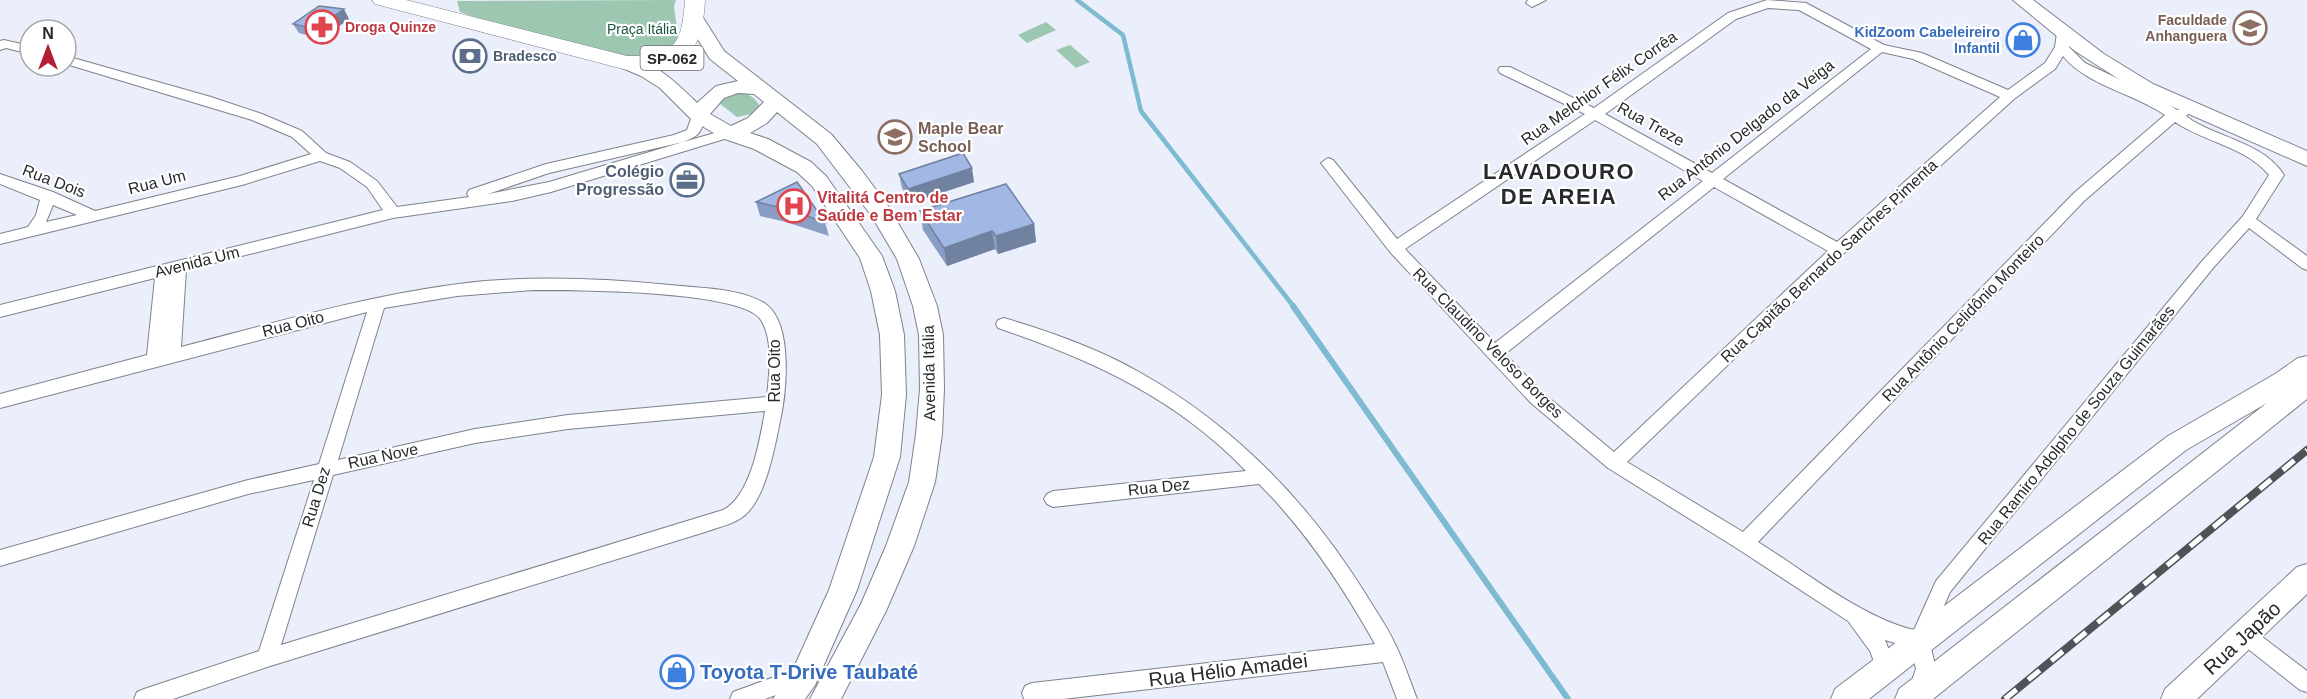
<svg xmlns="http://www.w3.org/2000/svg" width="2307" height="699" viewBox="0 0 2307 699" font-family="Helvetica,sans-serif">
<rect width="100%" height="100%" fill="#eaeffb"/>
<!-- green -->
<path fill="#9ec7b1" d="M676,0L674,6L678,37L673,47L663,54L628,59L485,21L460,12L457,1Z
M1046,22L1056,30L1027,43L1018,35Z
M1070,45L1090,62L1076,68L1056,50Z
M739,92C748,93 756,98 760,107L752,114L737,117L719,103L730,95Z"/>
<g fill="none" stroke-linecap="round" stroke-linejoin="round">
<!-- stream-far1 -->
<path stroke="#7ebad0" stroke-width="4.5" d="M1077,0L1123,35L1141,111L1294,307"/>
<!-- stream -->
<path stroke="#7ebad0" stroke-width="6" d="M1293,306L1568,699"/>
<defs>
<path id="street" d="M1528,0H1546L1532,7L1526,3Z
M1767,0L1806,3L1884,45L1922,53L2008,90L2045,63L2055,47L2057,33H2067L2069,47L2085,63L2157,97L2177,110H2187L2189,113L2186,116L2193,121C2224,139 2264,144 2284,175L2256,219L2307,256V270L2302,268L2249,228L2213,268L1950,592L1929,640L1936,669L1926,696L1919,699L1912,696L1909,689L1916,669L1911,648L1885,640L1896,668L1893,675L1886,677L1879,675L1870,651L1848,621L1738,549L1608,468L1531,403L1390,252L1321,163L1328,158L1333,160L1397,239L1585,114L1500,73L1498,70L1500,67H1510L1594,108L1728,13ZM1768,8L1799,10L1871,49L1712,173L1605,114L1736,19ZM1882,52L1913,59L2000,97L1837,242L1723,179ZM2063,56C2086,85 2135,94 2165,115L2074,193L1743,532L1627,462L1843,254L2014,99L2055,69ZM1595,120L1703,181L1495,343L1405,249ZM2175,122C2204,142 2246,147 2269,175L2243,216L2203,260L1936,581L1914,630C1861,617 1805,571 1758,542L2084,201ZM1714,187L1828,251L1614,452L1543,393L1505,354Z
M4,40L30,46V54L6,48L0,50V41Z
M66,56L211,97L262,114L302,131L326,153L350,162L377,181L397,207L469,197L467,194L469,190L546,164L674,135L687,130L692,116L699,112L706,116C700,133 701,135 683,142L729,129L734,130L736,133L734,136L551,192L512,201L393,218L186,270L181,347C281,321 382,291 485,281C547,276 609,279 670,285C698,288 744,288 767,305C794,327 786,397 779,426C774,451 765,497 746,514C736,524 718,527 705,532L267,667L173,699H134L137,692L144,689L259,651L314,480L248,494L0,566V550L248,480L319,464L367,312L0,408V394L147,355L155,278L0,317V305L383,210L367,187L340,168L320,161L242,185L0,244V234L28,227L36,215L40,200L0,184V174L53,192L95,211L240,176L311,154L292,137L252,120L66,64ZM683,142L549,182L488,194L549,173ZM53,205L77,215L46,222ZM533,290C571,290 743,290 761,320C774,341 769,374 767,397L568,415L475,429L338,460L384,308L457,296ZM765,411C760,439 751,496 723,510L281,645L333,475L475,443L568,429Z
M1004,318C1051,332 1097,348 1139,372C1234,425 1308,502 1365,593C1375,610 1387,626 1395,644C1404,662 1410,681 1417,699H1397L1383,662L1063,699H1024L1022,693L1025,686L1032,683L1375,644C1343,587 1306,531 1259,484L1053,507L1047,504L1044,499L1047,494L1053,491L1246,471C1176,398 1092,360 998,328L996,324L998,320Z
M2245,626L2252,629L2307,671V692L2300,690L2238,641L2235,635L2238,629Z
M804,666L811,668L814,675L811,682L765,699H730L733,692Z"/>
<path id="secondary" d="M2013,0H2033L2104,54L2153,84L2307,151V166L2139,92L2075,51Z
M695,14L702,16L724,51L831,134L862,171L888,206L919,259L937,306L943,335L944,389L942,434L935,482L914,546L886,611L841,699H810L861,604L886,546L909,482L916,434L920,389L919,335L913,306L897,259L871,215L817,144L777,112L767,123L750,133L768,139L811,162L826,176L882,256L895,291L904,335L906,395L900,457L857,590L815,685L805,699H773L795,665L829,590L874,457L882,395L880,335L871,291L860,258L812,186L797,172L754,149L722,138L692,120L660,88L641,76L620,67L617,63L620,59C646,52 680,86 697,103L716,86L738,81L710,59L686,20L688,16ZM738,93L754,94L764,102L748,118L731,126L710,114L724,98Z
M2307,356V399L1933,699H1895L1899,689L2267,403L2186,450L1869,699H1831L1835,689L2168,436L2275,374L2298,358Z
M2307,564V594L2197,699H2161L2165,689L2297,567Z"/>
<path id="primary" d="M372,0H406L627,56C674,56 682,46 685,0H705C702,58 683,69 627,70L375,4Z"/>
</defs>
<!-- street casing -->
<use href="#street" stroke="#7d828c" stroke-width="2"/>
<!-- secondary casing -->
<use href="#secondary" stroke="#7d828c" stroke-width="2"/>
<!-- primary casing -->
<use href="#primary" stroke="#7d828c" stroke-width="1"/>
<!-- street -->
<use href="#street" fill="#fff" fill-rule="evenodd"/>
<!-- secondary -->
<use href="#secondary" fill="#fff" fill-rule="evenodd"/>
<!-- primary -->
<use href="#primary" fill="#fff" fill-rule="evenodd"/>
<defs>
<path id="rail" d="M2005,699L2307,450"/>
</defs>
<!-- rail casing -->
<use href="#rail" stroke="#4f5257" stroke-width="8"/>
<!-- rail -->
<use href="#rail" stroke="#fff" stroke-width="5" stroke-dasharray="15" stroke-linecap="butt"/>
</g>
<!-- wall -->
<path fill="#8a9ec5" d="M349,19L321,39L299,33L293,24Z
M899,174L974,182L911,203L902,188Z
M797,182L825,222L829,236L786,222L760,216L756,202Z
M920,211L1034,224L1036,242L998,254L995,249L947,266L923,230Z"/>
<!-- shaded-wall -->
<path fill="#7181a0" d="M344,9L349,19L321,39L315,29Z
M972,168L974,182L911,203L908,189Z
M1034,224L1036,242L998,254L996,236Z
M992,231L995,249L947,266L944,248Z"/>
<!-- building -->
<path fill="#a1b8e5" stroke="#7181a0" stroke-width="1.5" d="M319,6L344,9L315,29L293,24Z
M963,153L972,168L908,189L899,174Z
M797,182L825,222L782,208L756,202Z
M1006,184L1034,224L996,236L992,231L944,248L920,211Z"/>
<!-- icons -->
<defs>
<symbol id="pharmacy-ring" viewBox="-11 -11 22 22"><circle r="9.5" fill="#fff" stroke="#e0444e" stroke-width="1.5"/><path d="M-2-6h4v4h4v4h-4v4h-4v-4h-4v-4h4Z" fill="#e0444e"/></symbol>
<symbol id="university-ring" viewBox="-11 -11 22 22"><circle r="9.5" fill="#fff" stroke="#8d6e63" stroke-width="1.5"/><path d="M0-5L7-2L0 1L-7-2ZM-4 1L0 2.5L4 1V4Q0 6-4 4Z" fill="#8d6e63"/></symbol>
<symbol id="shop-ring" viewBox="-11 -11 22 22"><circle r="9.5" fill="#fff" stroke="#3f7fe0" stroke-width="1.5"/><path d="M-5-2.5h2.3a2.7 3.5 0 0 1 5.4 0H5L5.5 6h-11ZM-1.5-2.5h3a1.5 2.3 0 0 0-3 0Z" fill="#3f7fe0"/></symbol>
<symbol id="bank-ring" viewBox="-11 -11 22 22"><circle r="9.5" fill="#fff" stroke="#5c6f8a" stroke-width="1.5"/><path d="M-6-4H6V4H-6ZM0-2.3a2.3 2.3 0 1 0 0 4.6a2.3 2.3 0 1 0 0-4.6Z" fill="#5c6f8a"/></symbol>
<symbol id="school-ring" viewBox="-11 -11 22 22"><circle r="9.5" fill="#fff" stroke="#8d6e63" stroke-width="1.5"/><path d="M0-5L7-2L0 1L-7-2ZM-4 1L0 2.5L4 1V4Q0 6-4 4Z" fill="#8d6e63"/></symbol>
<symbol id="office-ring" viewBox="-11 -11 22 22"><circle r="9.5" fill="#fff" stroke="#5c6f8a" stroke-width="1.5"/><path d="M-6-3h4V-5.5h4V-3h4V5H-6ZM-1-4.5V-3h2v-1.5ZM-6 0V1H6V0Z" fill="#5c6f8a"/></symbol>
<symbol id="hospital-ring" viewBox="-11 -11 22 22"><circle r="9.5" fill="#fff" stroke="#e0444e" stroke-width="1.5"/><path d="M-5-5h3v3.5h4V-5h3V5h-3V1.5h-4V5h-3Z" fill="#e0444e"/></symbol>
</defs>
<g fill-rule="evenodd">
<use href="#pharmacy-ring" x="303" y="8" width="38" height="38"/>
<use href="#university-ring" x="2231" y="9" width="38" height="38"/>
<use href="#shop-ring" x="2004" y="21" width="38" height="38"/>
<use href="#bank-ring" x="451" y="37" width="38" height="38"/>
<use href="#school-ring" x="876" y="118" width="38" height="38"/>
<use href="#office-ring" x="668" y="161" width="38" height="38"/>
<use href="#hospital-ring" x="775" y="187" width="38" height="38"/>
<use href="#shop-ring" x="658" y="653" width="38" height="38"/>
</g>
<g text-anchor="middle" dominant-baseline="central" stroke-width="4.5" stroke-linejoin="round" paint-order="stroke">
<!-- far-education labels -->
<g font-size="14" font-weight="bold" fill="#785e54" stroke="#fff" text-anchor="end">
<text x="2227" y="20">Faculdade<tspan x="2227" dy="16">Anhanguera</tspan></text>
</g>
<!-- far-health labels -->
<g font-size="14" font-weight="bold" fill="#be3a42" stroke="#fff" text-anchor="start">
<text x="345" y="27">Droga Quinze</text>
</g>
<!-- far-park labels -->
<g font-size="14" fill="#1a593e" stroke="#fff">
<text x="642" y="29">Praça Itália</text>
</g>
<!-- far-shop labels -->
<g font-size="14" font-weight="bold" fill="#366cbe" stroke="#fff" text-anchor="end">
<text x="2000" y="32">KidZoom Cabeleireiro<tspan x="2000" dy="16">Infantil</tspan></text>
</g>
<!-- far-service labels -->
<g font-size="14" font-weight="bold" fill="#4e5e75" stroke="#fff" text-anchor="start">
<text x="493" y="56">Bradesco</text>
</g>
<!-- shield labels -->
<rect fill="#fff" stroke="#68696c" stroke-width="1.5" x="640.5" y="46" width="63" height="24" rx="4.5"/>
<g font-size="15" font-weight="bold" fill="#27292d">
<text x="672" y="58">SP-062</text>
</g>
<!-- street labels -->
<g font-size="16" fill="#27292d" stroke="#fff">
<text transform="translate(1599 88) rotate(-35)">Rua Melchior Félix Corrêa</text>
<text transform="translate(1651 124) rotate(29)">Rua Treze</text>
<text transform="translate(1746 130) rotate(-38)">Rua Antônio Delgado da Veiga</text>
<text transform="translate(54 181) rotate(21)">Rua Dois</text>
<text transform="translate(157 182) rotate(-14)">Rua Um</text>
<text transform="translate(1829 261) rotate(-43)">Rua Capitão Bernardo Sanches Pimenta</text>
<text transform="translate(197 262) rotate(-14)">Avenida Um</text>
<text transform="translate(1963 318) rotate(-46)">Rua Antônio Celidônio Monteiro</text>
<text transform="translate(293 324) rotate(-14)">Rua Oito</text>
<text transform="translate(1488 343) rotate(45)">Rua Claudino Veloso Borges</text>
<text transform="translate(774 371) rotate(-90)">Rua Oito</text>
<text transform="translate(929 373) rotate(-91)">Avenida Itália</text>
<text transform="translate(2076 425) rotate(-51)">Rua Ramiro Adolpho de Souza Guimarães</text>
<text transform="translate(383 456) rotate(-12)">Rua Nove</text>
<text transform="translate(1159 487) rotate(-6)">Rua Dez</text>
<text transform="translate(316 497) rotate(-73)">Rua Dez</text>
</g>
<!-- education labels -->
<g font-size="16" font-weight="bold" fill="#785e54" stroke="#fff" text-anchor="start">
<text x="918" y="128">Maple Bear<tspan x="918" dy="18">School</tspan></text>
</g>
<!-- service labels -->
<g font-size="16" font-weight="bold" fill="#4e5e75" stroke="#fff" text-anchor="end">
<text x="664" y="171">Colégio<tspan x="664" dy="18">Progressão</tspan></text>
</g>
<!-- health labels -->
<g font-size="16" font-weight="bold" fill="#be3a42" stroke="#fff" text-anchor="start">
<text x="817" y="197">Vitalitá Centro de<tspan x="817" dy="18">Saúde e Bem Estar</tspan></text>
</g>
<!-- near-street labels -->
<g font-size="20" fill="#27292d" stroke="#fff">
<text transform="translate(2242 638) rotate(-43)">Rua Japão</text>
<text transform="translate(1228 670) rotate(-7)">Rua Hélio Amadei</text>
</g>
<!-- near-shop labels -->
<g font-size="20" font-weight="bold" fill="#366cbe" stroke="#fff" text-anchor="start">
<text x="700" y="672">Toyota T-Drive Taubaté</text>
</g>
<!-- district labels -->
<g font-size="22" font-weight="bold" letter-spacing="1.5" fill="#27292d" stroke="#fff">
<text x="1559" y="171">LAVADOURO<tspan x="1559" dy="25">DE AREIA</tspan></text>
</g>
</g>
<!-- north arrow -->
<g transform="translate(48 48)"><circle r="28" fill="#ffffff" stroke="#a9a9ab" stroke-width="1.5"/>
<path d="M0-4.5L10 22L0 15L-10 22Z" fill="#b21f32"/>
<text y="-9" font-size="16" font-weight="bold" text-anchor="middle" fill="#27292d">N</text>
</g>
</svg>
